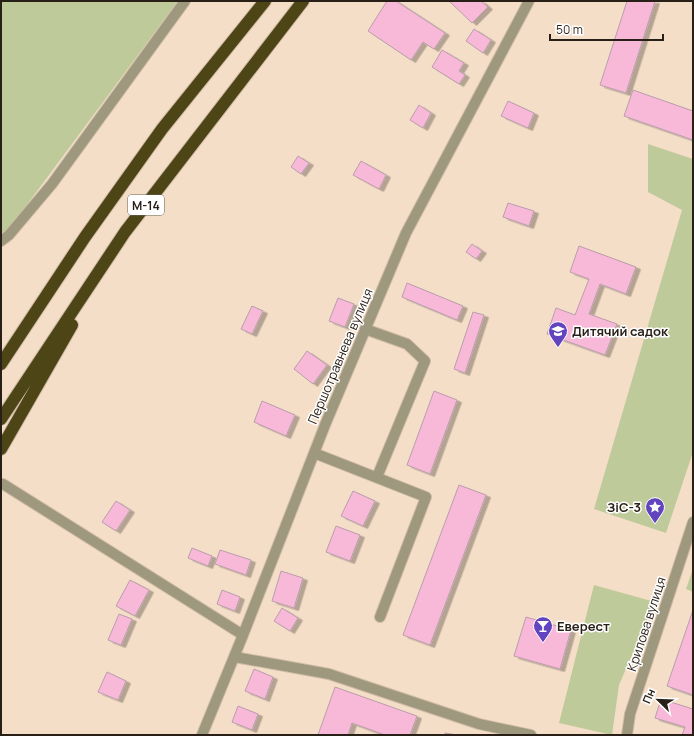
<svg xmlns="http://www.w3.org/2000/svg" width="694" height="736" viewBox="0 0 694 736" font-family="Manrope,sans-serif">
<defs>
<filter id="shadow"><feDropShadow dx="4.5" dy="2.5" stdDeviation="0" flood-color="#0004"/></filter>
</defs>
<rect width="100%" height="100%" fill="#f5dec7"/>
<!-- green -->
<path fill="#bfca9a" d="M1,1H178L6,233L1,232Z
M648,144L693,159V452L666,533L594,509L682,210L648,192Z
M693,569V592L686,589Z
M594,585L655,602L619,685L612,735L559,723Z"/>
<!-- building -->
<path fill="#f8b9d9" stroke="#ba9dab" filter="url(#shadow)" d="M387,1H396L445,33L434,49L423,42L411,60L368,31Z
M449,1H481L488,7L472,23Z
M627,1H655L626,93L600,85Z
M474,29L491,40L483,53L466,41Z
M442,50L464,63L459,71L465,75L459,84L432,67Z
M633,90L693,111V140L624,116Z
M508,101L534,113L528,128L501,116Z
M419,105L431,113L423,128L410,120Z
M298,156L309,163L301,174L291,167Z
M361,161L386,175L379,189L353,175Z
M508,203L534,211L529,226L503,217Z
M472,244L482,251L476,259L466,252Z
M579,246L636,267L626,294L600,284L589,314L617,324L605,355L547,334L556,308L575,315L589,279L570,272Z
M407,283L463,306L457,320L402,297Z
M338,298L354,304L345,327L329,321Z
M252,306L263,311L252,334L241,329Z
M473,312L484,315L465,373L454,369Z
M307,351L327,365L313,384L294,369Z
M434,391L457,400L430,474L407,465Z
M262,401L295,415L286,436L254,422Z
M459,485L486,495L430,645L403,635Z
M353,491L375,501L363,526L341,516Z
M116,501L130,510L116,531L102,522Z
M336,526L360,535L350,561L326,552Z
M192,548L212,556L208,566L188,558Z
M220,550L251,560L246,575L215,564Z
M281,571L303,578L294,608L272,601Z
M130,580L149,590L135,616L116,606Z
M222,590L240,597L235,611L217,604Z
M282,608L298,618L290,631L274,621Z
M693,610V695L667,686Z
M119,614L132,619L121,645L108,640Z
M526,617L571,630L560,669L514,656Z
M254,669L273,677L265,699L245,691Z
M107,672L126,681L118,700L98,692Z
M335,687L417,716L410,735H385L352,723L348,735H318Z
M661,699L693,709V735H682L685,727L655,718Z
M238,706L258,714L252,730L232,722Z
M445,733L457,735H445Z"/>
<g fill="none" stroke-linecap="round" stroke-linejoin="round">
<defs>
<path id="minor" d="M1,241L9,235L52,184L185,1
M365,329L407,344L425,361L377,477
M314,453L426,497L380,617
M3,484L243,635
M235,657L329,674L479,724L531,735
M202,735L243,635L325,425L406,233L529,1
M627,735L630,714L693,522"/>
<path id="highway" d="M1,364L85,237L162,129L265,1
M1,419L125,232L303,1
M1,449L72,325"/>
</defs>
<!-- minor casing -->
<use href="#minor" stroke="#d0bca7" stroke-width="12"/>
<!-- highway casing -->
<use href="#highway" stroke="#d0bca7" stroke-width="14"/>
<!-- minor -->
<use href="#minor" stroke="#9d987e" stroke-width="10"/>
<!-- highway -->
<use href="#highway" stroke="#4e4516" stroke-width="12"/>
</g>
<!-- icons -->
<defs>
<symbol id="school-pin" viewBox="-11 -11 22 30"><path d="M0 17L-7.5 6A9.5 9.5 0 1 1 7.5 6Z" fill="#6245be" stroke="#fff"/><path d="M0-5L7-2L0 1L-7-2ZM-4 1L0 2.5L4 1V4Q0 6-4 4Z" fill="#fff"/></symbol>
<symbol id="sight-pin" viewBox="-11 -11 22 30"><path d="M0 17L-7.5 6A9.5 9.5 0 1 1 7.5 6Z" fill="#6245be" stroke="#fff"/><path d="M0-6L1.8-2.2L6-1.7L2.9 1.2L3.7 5.4L0 3.3L-3.7 5.4L-2.9 1.2L-6-1.7L-1.8-2.2Z" fill="#fff"/></symbol>
<symbol id="bar-pin" viewBox="-11 -11 22 30"><path d="M0 17L-7.5 6A9.5 9.5 0 1 1 7.5 6Z" fill="#6245be" stroke="#fff"/><path d="M-6-5H6L.8 .8V4.5H3.5V6h-7V4.5H-.8V.8Z" fill="#fff"/></symbol>
</defs>
<g fill-rule="evenodd">
<use href="#school-pin" x="547" y="320" width="22" height="30"/>
<use href="#sight-pin" x="644" y="496" width="22" height="30"/>
<use href="#bar-pin" x="532" y="615" width="22" height="30"/>
</g>
<g text-anchor="middle" dominant-baseline="central" stroke-width="3" stroke-linejoin="round" paint-order="stroke">
<!-- shield labels -->
<rect fill="#fff" stroke="#68625d" stroke-width="1" x="128" y="195" width="36" height="20" rx="3"/>
<g font-size="12" font-weight="bold" fill="#281f17">
<text x="146" y="205">М-14</text>
</g>
<!-- poi labels -->
<g font-size="13" font-weight="bold" fill="#281f17" stroke="#fff" text-anchor="start">
<text x="572" y="331">Дитячий садок</text>
<text x="641" y="507" text-anchor="end">ЗіС-3</text>
<text x="557" y="626">Еверест</text>
</g>
<!-- street labels -->
<g font-size="13" fill="#281f17" stroke="#fff">
<text transform="translate(340 356) rotate(-67)">Першотравнева вулиця</text>
<text transform="translate(646 624) rotate(-72)">Крилова вулиця</text>
</g>
</g>
<!-- border -->
<rect width="694" height="736" fill="none" stroke="#281f17" stroke-width="4"/>
<!-- north arrow -->
<g transform="translate(658 700) rotate(293)" stroke="#ffffff" stroke-width="3" paint-order="stroke">
<path d="M0-3L7 15L0 10L-7 15Z" fill="#281f17"/>
<text y="-6" font-size="11" font-weight="bold" text-anchor="middle" fill="#281f17">Пн</text>
</g>
<!-- scale -->
<path d="M550 34v6h113v-6" fill="none" stroke="#281f17" stroke-width="2"/>
<text x="556" y="34" font-size="12" fill="#281f17" stroke="#ffffff" stroke-width="3" paint-order="stroke">50 m</text>
</svg>
